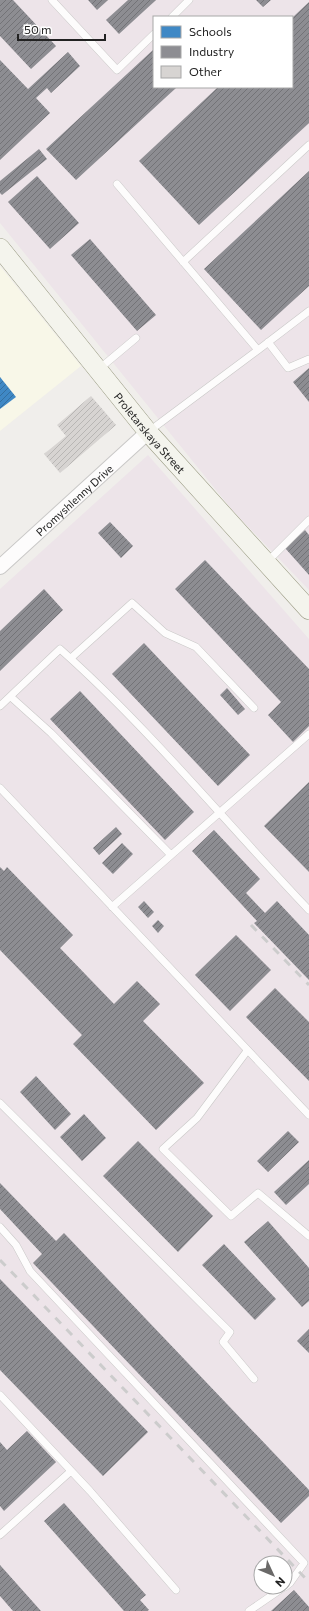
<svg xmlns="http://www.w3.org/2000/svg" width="309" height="1611" viewBox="0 0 309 1611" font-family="Commissioner,sans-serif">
<defs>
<pattern id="schools-hatch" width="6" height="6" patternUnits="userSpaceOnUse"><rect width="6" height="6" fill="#3f88c5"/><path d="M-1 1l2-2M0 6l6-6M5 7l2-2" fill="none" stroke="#346fa0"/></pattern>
<pattern id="industry-hatch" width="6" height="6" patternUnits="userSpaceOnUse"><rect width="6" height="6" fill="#8d8d92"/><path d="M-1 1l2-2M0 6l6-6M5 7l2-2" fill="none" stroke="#737377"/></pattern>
<pattern id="building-hatch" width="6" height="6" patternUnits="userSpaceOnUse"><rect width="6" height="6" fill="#d7d4d2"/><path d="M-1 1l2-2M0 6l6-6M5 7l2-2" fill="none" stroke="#b8b6b4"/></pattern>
</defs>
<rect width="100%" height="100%" fill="#f0eeeb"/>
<!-- industrial -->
<path fill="#ede4e9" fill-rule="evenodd" d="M0,0H309V590L233,511L0,223ZM154,17H292V87H154Z
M148,455L309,639V1611H0V589ZM261,1563H285V1587H261Z"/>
<!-- education -->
<path fill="#f8f7e8" d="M0,266L81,366L0,431Z"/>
<!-- schools -->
<path fill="url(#schools-hatch)" d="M0,377L16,397L0,409Z"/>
<!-- industry -->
<path fill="url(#industry-hatch)" d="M0,0H13L56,46L31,69L0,36Z
M88,0H108L97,10Z
M128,0H156L119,34L106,20Z
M256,0H271L263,7Z
M309,2V123L199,225L139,161L218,87H292V18Z
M154,49V87H177L76,180L46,149Z
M68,52L80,66L51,93L47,88L36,98L50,113L0,160V60L28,89Z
M39,149L47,159L2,195L0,193V181Z
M309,171V286L261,330L204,269Z
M37,176L79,223L50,249L8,202Z
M90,239L156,315L137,331L71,255Z
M309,368V402L293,382Z
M110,522L133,546L121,558L98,533Z
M305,530L309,535V575L285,548Z
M205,560L309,669V726L293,742L268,715L281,702L175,589Z
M44,589L63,610L0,671V631Z
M144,643L250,755L218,786L112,674Z
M227,688L245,709L238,715L220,695Z
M80,691L194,812L165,840L50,719Z
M309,782V872L264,826Z
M116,827L122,834L99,855L93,848Z
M214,830L260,879L246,893L265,913L277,901L309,935V980L254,923L257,921L192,851Z
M122,843L133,854L113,874L102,863Z
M0,867L4,871L7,867L73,935L60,948L114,1004L137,981L160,1004L143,1021L204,1083L156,1130L73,1044L82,1035L0,950Z
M144,901L154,912L148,918L138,907Z
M158,920L164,926L158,933L152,926Z
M236,935L271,970L230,1011L195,975Z
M275,988L309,1022V1081L246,1017Z
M36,1076L71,1114L55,1130L20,1092Z
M84,1114L106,1138L82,1161L60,1137Z
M288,1131L299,1142L268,1172L257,1161Z
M138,1141L213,1216L178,1252L103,1176Z
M309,1160V1184L286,1205L274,1192Z
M0,1183L56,1241L64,1233L309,1490V1496L281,1523L33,1263L42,1254L0,1209Z
M268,1221L309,1268V1301L302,1307L244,1242Z
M224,1244L276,1299L255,1320L202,1265Z
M0,1279L148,1432L103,1476L0,1370Z
M309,1329V1353L297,1341Z
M27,1431L56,1462L4,1511L0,1506V1442L7,1450Z
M64,1503L146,1595L140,1600L149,1610L147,1611H124L44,1521Z
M0,1565L41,1611H13L0,1596Z
M294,1590L309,1607V1611H271Z"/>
<!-- building -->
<path fill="url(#building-hatch)" d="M91,396L116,425L60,473L44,454L66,436L57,425Z"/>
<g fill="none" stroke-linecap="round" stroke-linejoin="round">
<defs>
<path id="lane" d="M52,0L117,70L154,34
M172,17L189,0
M117,184L258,350L309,311
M183,262L309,145
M268,342L288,368L309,359
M99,369L136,338
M148,432L258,350
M267,562L309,520
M71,658L132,603L165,633L196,647L254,708
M11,697L51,733L171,855
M0,706L60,649C150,729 226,823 309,910
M0,788L309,1115
M112,907L309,734
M247,1051L197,1118L163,1149L231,1216L258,1193L309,1236
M0,1103L230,1332L223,1342L254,1379
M0,1227L16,1245L30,1271L304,1563L290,1583L285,1587
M0,1395L90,1491L176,1590
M0,1535L71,1471
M249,1611L284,1587"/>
<g id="street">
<path id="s1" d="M0,567L148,432"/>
</g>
<g id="secondary">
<path id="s2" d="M0,248L148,432L309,610"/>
</g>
</defs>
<!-- lane casing -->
<use href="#lane" stroke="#c9c8c7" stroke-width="8"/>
<!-- street casing -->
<use href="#street" stroke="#c9c8c7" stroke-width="16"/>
<!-- secondary casing -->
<use href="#secondary" stroke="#999a82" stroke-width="20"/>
<!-- lane -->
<use href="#lane" stroke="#fdfcfc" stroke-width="7"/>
<!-- street -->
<use href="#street" stroke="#fdfcfc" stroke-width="14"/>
<!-- secondary -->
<use href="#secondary" stroke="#f4f4ed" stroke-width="19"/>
<!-- rail -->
<path stroke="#ccc" stroke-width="3" stroke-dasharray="8 8" stroke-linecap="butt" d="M251,925L309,985
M0,1260L309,1582"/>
</g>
<g text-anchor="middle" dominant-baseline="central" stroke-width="4" stroke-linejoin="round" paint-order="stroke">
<!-- street labels -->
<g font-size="11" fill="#222" stroke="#fff">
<text stroke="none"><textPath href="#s2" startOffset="238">Proletarskaya Street</textPath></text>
<text stroke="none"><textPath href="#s1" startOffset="100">Promyshlenny Drive</textPath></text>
</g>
</g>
<!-- legend -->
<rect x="153" y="16" width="140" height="72" fill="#ffffff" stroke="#a7a7a7"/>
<rect x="161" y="26" width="20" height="12" fill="#3f88c5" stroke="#a7a7a7"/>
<text x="189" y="36" font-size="12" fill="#222222">Schools</text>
<rect x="161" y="46" width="20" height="12" fill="#8d8d92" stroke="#a7a7a7"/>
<text x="189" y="56" font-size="12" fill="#222222">Industry</text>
<rect x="161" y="66" width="20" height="12" fill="#d7d4d2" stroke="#a7a7a7"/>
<text x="189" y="76" font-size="12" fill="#222222">Other</text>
<!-- north arrow -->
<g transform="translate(273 1575) rotate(134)"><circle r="19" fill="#ffffff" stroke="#a7a7a7"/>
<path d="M0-3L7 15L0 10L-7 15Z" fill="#6a6968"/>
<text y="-6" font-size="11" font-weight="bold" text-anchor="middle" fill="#222222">N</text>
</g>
<!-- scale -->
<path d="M18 34v6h87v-6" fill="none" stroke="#222222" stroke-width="2"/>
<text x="24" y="34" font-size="12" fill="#222222" stroke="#ffffff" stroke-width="3" paint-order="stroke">50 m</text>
</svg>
